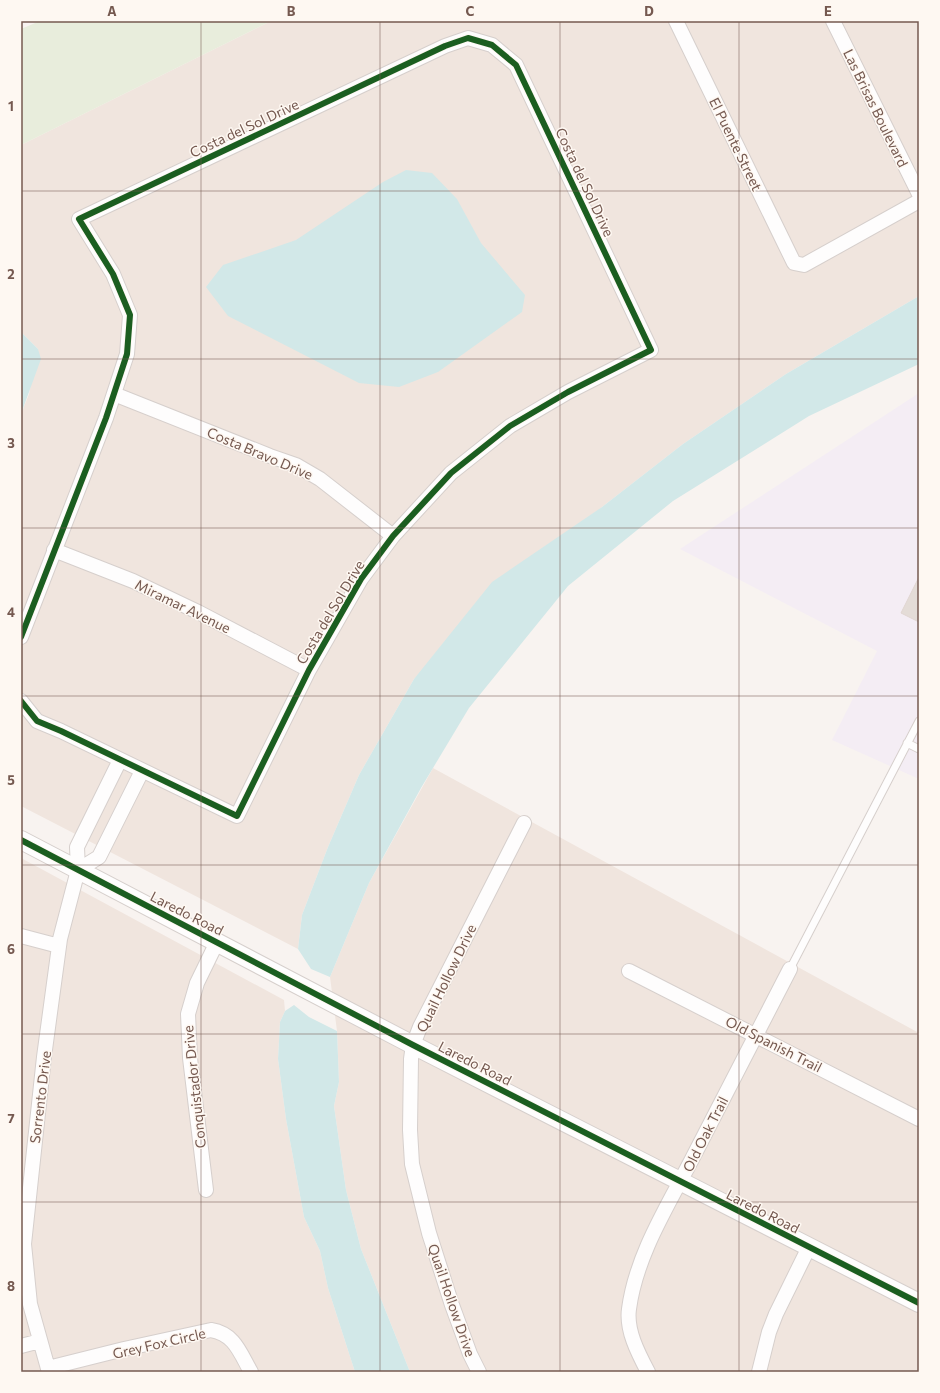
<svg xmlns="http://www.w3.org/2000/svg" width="940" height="1393" viewBox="0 0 940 1393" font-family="Commissioner,sans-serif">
<rect width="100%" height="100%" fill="#f8f3f0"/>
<!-- residential -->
<path fill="#f0e5de" d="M271,21H919V296L786,374L683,444L602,507L414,679L359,775L328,847L302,915L298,949L21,806V414L29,394L38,349L21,332V145Z
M433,768L919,1033V1372H410L361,1249L346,1190L334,1106L339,1082L337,1031L330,977L369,883Z
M21,858L284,1000L285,1011L280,1022L278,1059L286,1119L304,1217L320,1251L328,1288L355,1372H21Z"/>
<!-- education -->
<path fill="#f4edf4" d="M919,393V779L832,740L877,651L680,549Z"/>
<!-- green -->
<path fill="#e8eddc" d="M40,21H271L21,145V29Z"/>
<!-- water -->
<path fill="#d2e8e8" d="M406,170L432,173L457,199L481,243L525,295L522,312L438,372L399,387L359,383L228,316L206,287L223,265L296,240L383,182Z
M919,296V364L809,416L673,501L568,586L469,708L421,788L369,883L330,977L311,969L298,949L302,915L328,847L359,775L414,679L492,582L602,507L683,444L786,374Z
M21,332L38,349L41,359L21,414Z
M294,1005L309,1017L337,1031L339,1082L334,1106L346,1190L361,1249L410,1372H355L328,1288L320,1251L304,1217L286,1119L278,1059L280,1022L285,1011Z"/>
<!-- building -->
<path fill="#e4dcd7" stroke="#e1d6d2" d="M919,577V622L901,613Z"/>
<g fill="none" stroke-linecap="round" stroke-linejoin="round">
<defs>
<path id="service" d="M907,743L919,749
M790,969L919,721"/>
<path id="minor" d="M676,21L794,263L804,265L919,201
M833,21L919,194
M114,394L270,456L296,465L320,479L393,536
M54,550L133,581L198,612L309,670
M21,637L106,418L127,354L130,315L113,274L79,219L445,46L468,38L492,45L516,65L651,350L568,392L510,426L451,473L393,536L361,579L309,670L237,816L61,731L37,721L21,701
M78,870L99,857L142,771
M21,936L59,946
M629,971L919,1119
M206,1190L190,1058L188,1014L197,983L217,942
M21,1346L40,1341
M48,1368L124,1349L211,1330C235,1334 240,1353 251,1372
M49,1372L30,1304L24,1244L44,1057L60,939L78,870L77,847L120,760
M479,1372L470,1354L452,1305L429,1233L412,1164L410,1130L411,1059L413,1045L420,1027L524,823
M648,1372C638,1353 626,1330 629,1309C636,1256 667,1207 691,1161C724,1097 757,1033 790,969
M759,1372L769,1332L776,1314L809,1247"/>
<path id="tertiary" d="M21,840L413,1045L919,1303"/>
</defs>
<!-- service casing -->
<use href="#service" stroke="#d6cfcc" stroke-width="9"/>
<!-- minor casing -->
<use href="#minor" stroke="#d6cfcc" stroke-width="16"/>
<!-- tertiary casing -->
<use href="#tertiary" stroke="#d6cfcc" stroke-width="20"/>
<!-- service -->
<use href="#service" stroke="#fefdfd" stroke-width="7"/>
<!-- minor -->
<use href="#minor" stroke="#fefdfd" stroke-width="14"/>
<!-- tertiary -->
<use href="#tertiary" stroke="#fefdfd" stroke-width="18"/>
<defs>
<path id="cycleway" d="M21,637L106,418L127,354L130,315L113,274L79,219L445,46L468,38L492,45L516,65L651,350L568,392L510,426L451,473L393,536L361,579L309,670L237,816L61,731L37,721L21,701
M21,840L413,1045L919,1303"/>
</defs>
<!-- cycleway casing -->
<use href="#cycleway" stroke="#fef8f2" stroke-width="8"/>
<!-- cycleway -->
<use href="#cycleway" stroke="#1b5e20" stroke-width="6"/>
</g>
<!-- grid -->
<path fill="none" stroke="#755950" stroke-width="1" stroke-opacity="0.55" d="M201,21V1372M380,21V1372M560,21V1372M739,21V1372M21,191H919M21,359H919M21,528H919M21,696H919M21,865H919M21,1034H919M21,1202H919"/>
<g text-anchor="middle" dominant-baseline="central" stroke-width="3" stroke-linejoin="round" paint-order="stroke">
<!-- street labels -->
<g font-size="14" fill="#755950" stroke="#fef8f2">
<text transform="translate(876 108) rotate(64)">Las Brisas Boulevard</text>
<text transform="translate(244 128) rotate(-25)">Costa del Sol Drive</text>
<text transform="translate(736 144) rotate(64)">El Puente Street</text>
<text transform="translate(585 182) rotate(65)">Costa del Sol Drive</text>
<text transform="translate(260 453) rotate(23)">Costa Bravo Drive</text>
<text transform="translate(183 606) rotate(26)">Miramar Avenue</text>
<text transform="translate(330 612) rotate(-59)">Costa del Sol Drive</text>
<text transform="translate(187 913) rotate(27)">Laredo Road</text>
<text transform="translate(446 978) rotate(-64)">Quail Hollow Drive</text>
<text transform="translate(774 1044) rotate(27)">Old Spanish Trail</text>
<text transform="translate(475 1063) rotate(27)">Laredo Road</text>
<text transform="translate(194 1087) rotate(-96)">Conquistador Drive</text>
<text transform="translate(40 1097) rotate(-83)">Sorrento Drive</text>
<text transform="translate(705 1134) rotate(-63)">Old Oak Trail</text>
<text transform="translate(763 1211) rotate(27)">Laredo Road</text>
<text transform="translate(452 1300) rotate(71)">Quail Hollow Drive</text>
<text transform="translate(159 1343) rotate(-13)">Grey Fox Circle</text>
</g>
</g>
<!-- border -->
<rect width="940" height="1393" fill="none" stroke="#fef8f2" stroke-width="44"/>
<rect x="22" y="22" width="896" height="1349" fill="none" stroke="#755950" stroke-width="1.5"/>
<g font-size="13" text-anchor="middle" font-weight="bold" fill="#755950">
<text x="112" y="16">A</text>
<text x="291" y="16">B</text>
<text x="470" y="16">C</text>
<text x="649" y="16">D</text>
<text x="828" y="16">E</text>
<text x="11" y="111">1</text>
<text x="11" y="279">2</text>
<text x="11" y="448">3</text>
<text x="11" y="617">4</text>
<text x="11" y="785">5</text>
<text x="11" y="954">6</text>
<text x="11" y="1123">7</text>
<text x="11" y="1291">8</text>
</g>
</svg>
